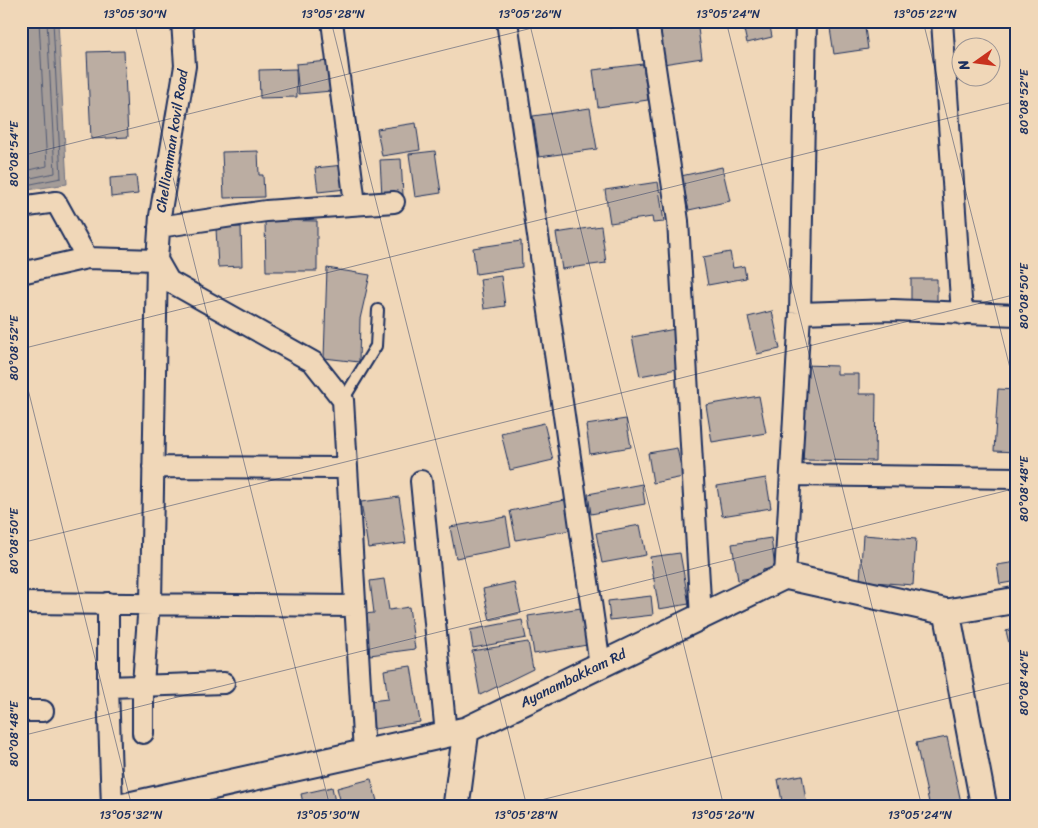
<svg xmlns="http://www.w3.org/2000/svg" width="1038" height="828" viewBox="0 0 1038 828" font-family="Sriracha,sans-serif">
<rect width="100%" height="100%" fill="#f0d7b8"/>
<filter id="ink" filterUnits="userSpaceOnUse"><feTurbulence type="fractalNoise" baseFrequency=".02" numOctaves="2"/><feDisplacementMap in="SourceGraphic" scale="10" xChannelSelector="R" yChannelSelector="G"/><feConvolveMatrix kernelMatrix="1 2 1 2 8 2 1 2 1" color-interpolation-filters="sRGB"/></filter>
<g filter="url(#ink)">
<!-- water -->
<path fill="#a49c98" stroke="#6d7081" d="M21,21H58L67,184L21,191Z"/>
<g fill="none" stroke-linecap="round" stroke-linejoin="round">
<!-- shore -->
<path stroke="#525b75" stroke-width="1" d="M21,172L47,166L39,21
M21,180L55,173L47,21
M21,186L61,178L53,21"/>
</g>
<!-- building -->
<path fill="#bbada2" stroke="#1b2f5e" d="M608,21H638L639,23L609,28Z
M697,21L702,58L663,64L657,22Z
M742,21H769L772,37L747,43Z
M829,21H864L868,49L834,54Z
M124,51L128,137L91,139L87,52Z
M329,61L331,91L299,94L296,64Z
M643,64L648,100L598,107L593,70Z
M296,69L297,97L260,98L259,70Z
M590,108L597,149L539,157L533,116Z
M416,123L420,150L382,156L377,129Z
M258,151L259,175H263L264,197L224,198L222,152Z
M435,151L441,193L415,197L409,154Z
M401,159L403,195L382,196L380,160Z
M343,165L346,189L318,192L315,168Z
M722,167L730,201L689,210L681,176Z
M136,176L138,194L111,197L110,178Z
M658,182L664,222L653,223L652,217L610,223L605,190Z
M265,220L317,221V271H266Z
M601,226L606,263L562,269L556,233Z
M241,227L242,266L218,267L216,228Z
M521,241L522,267L476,274L473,248Z
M730,252L733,268L744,266L746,278L708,285L703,257Z
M327,268L370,275L360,319L359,362L324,358Z
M501,276L505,306L484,309L480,279Z
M911,279H937V308H911Z
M772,311L780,349L757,354L748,317Z
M675,329L682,368L640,376L632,337Z
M803,365L837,366V374H859V394H876L875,461L803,460Z
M998,389L1017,390V452L994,451Z
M759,396L766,433L712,442L706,405Z
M626,419L631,447L590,454L586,425Z
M544,423L553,460L510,470L501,433Z
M677,448L683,477L653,483L648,453Z
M766,478L771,508L722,516L717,486Z
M642,484L645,504L591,514L588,494Z
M399,497L406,543L368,548L361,502Z
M565,500L571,530L516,540L510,511Z
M506,517L511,547L456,558L450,527Z
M640,525L646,555L602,563L596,533Z
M863,535L916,539L913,585L860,581Z
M771,538L775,568L762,570V573L756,574V577L738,580L732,544Z
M680,553L689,604L659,609L650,557Z
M1017,562V581L1000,584L997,565Z
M384,579L389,610L409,607L415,649L370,655L364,614L374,613L370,581Z
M514,582L521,613L490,620L483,589Z
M651,596L653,615L610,620L608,601Z
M581,608L587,645L534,654L528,616Z
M522,620L526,638L473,648L470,630Z
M1017,628V675L1006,631Z
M528,642L533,669L480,695L472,651Z
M411,666L420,722L374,729L370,701L388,699L384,670Z
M947,737L962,807H930L916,743Z
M802,775L807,807H783L778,779Z
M371,779L377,801L357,807H342L337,788Z
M332,787L336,807H304L301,794Z"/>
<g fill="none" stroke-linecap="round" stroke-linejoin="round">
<defs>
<path id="service" d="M343,400L376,346L378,310"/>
<path id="minor" d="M332,21L355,204
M507,21L600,665
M648,21L678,221L701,617
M942,21L962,314
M21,207L56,202L87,258L157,260
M159,227L266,211L394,202
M157,260L169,281L313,362L343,400L364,753
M21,273L87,258
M800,313L893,310L1017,315
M153,467L346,468
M791,475L1017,478
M421,481L446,734
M785,576L800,313L806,21
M21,603L355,606
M108,603V687L112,807
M151,603L157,260L160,216L185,66L182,21
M108,687L224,683
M21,711H43
M143,733V684L149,603"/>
<path id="tertiary" d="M947,612L984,807
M121,807L466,730L785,576L947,612L1017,600
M456,807L466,730"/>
</defs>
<!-- service casing -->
<use href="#service" stroke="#1b2f5e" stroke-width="14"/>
<!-- minor casing -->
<use href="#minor" stroke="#1b2f5e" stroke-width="24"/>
<!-- tertiary casing -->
<use href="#tertiary" stroke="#1b2f5e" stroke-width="29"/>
<!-- service -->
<use href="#service" stroke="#f0d7b8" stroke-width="10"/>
<!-- minor -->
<use href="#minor" stroke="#f0d7b8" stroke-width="20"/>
<!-- tertiary -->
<use href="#tertiary" stroke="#f0d7b8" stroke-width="25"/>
</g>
</g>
<!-- ticks -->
<path fill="none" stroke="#1b2f5e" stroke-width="1" stroke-opacity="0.45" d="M134,21L330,807M331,21L527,807M529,21L724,807M726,21L922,807M923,21L1017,396M21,156L560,21M21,349L1017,101M21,361L132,807M21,543L1017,294M21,736L1017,488M513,807L1017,681"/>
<g text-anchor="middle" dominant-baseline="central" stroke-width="4.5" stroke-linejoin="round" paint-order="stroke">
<!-- street labels -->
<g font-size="14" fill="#1b2f5e" stroke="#f0d7b8">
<text transform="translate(172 141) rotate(-81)">Chelliamman kovil Road</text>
<text transform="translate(573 678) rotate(-26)">Ayanambakkam Rd</text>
</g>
</g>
<!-- margin -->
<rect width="1038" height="828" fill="none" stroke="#f0d7b8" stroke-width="55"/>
<!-- north arrow -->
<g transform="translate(976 62) rotate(256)"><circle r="24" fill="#f0d7b8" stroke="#9b9494"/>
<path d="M0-4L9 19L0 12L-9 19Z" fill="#c8321e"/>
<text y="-8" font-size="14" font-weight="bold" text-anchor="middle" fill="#1b2f5e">N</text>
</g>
<rect x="28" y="28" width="982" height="772" fill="none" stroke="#1b2f5e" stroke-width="2"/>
<g font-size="12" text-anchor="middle" fill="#1b2f5e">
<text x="135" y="18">13°05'30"N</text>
<text x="333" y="18">13°05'28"N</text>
<text x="530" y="18">13°05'26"N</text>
<text x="728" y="18">13°05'24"N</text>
<text x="925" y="18">13°05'22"N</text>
<text transform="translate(1024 102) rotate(-90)" y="4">80°08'52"E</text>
<text transform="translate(14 154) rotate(-90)" y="4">80°08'54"E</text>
<text transform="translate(1024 296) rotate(-90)" y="4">80°08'50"E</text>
<text transform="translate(14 348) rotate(-90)" y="4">80°08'52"E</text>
<text transform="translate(1024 489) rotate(-90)" y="4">80°08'48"E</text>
<text transform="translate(14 541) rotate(-90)" y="4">80°08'50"E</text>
<text transform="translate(1024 683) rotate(-90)" y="4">80°08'46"E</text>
<text transform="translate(14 734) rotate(-90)" y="4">80°08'48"E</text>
<text x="131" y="819">13°05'32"N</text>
<text x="328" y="819">13°05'30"N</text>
<text x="526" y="819">13°05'28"N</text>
<text x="723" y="819">13°05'26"N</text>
<text x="920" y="819">13°05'24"N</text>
</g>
</svg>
